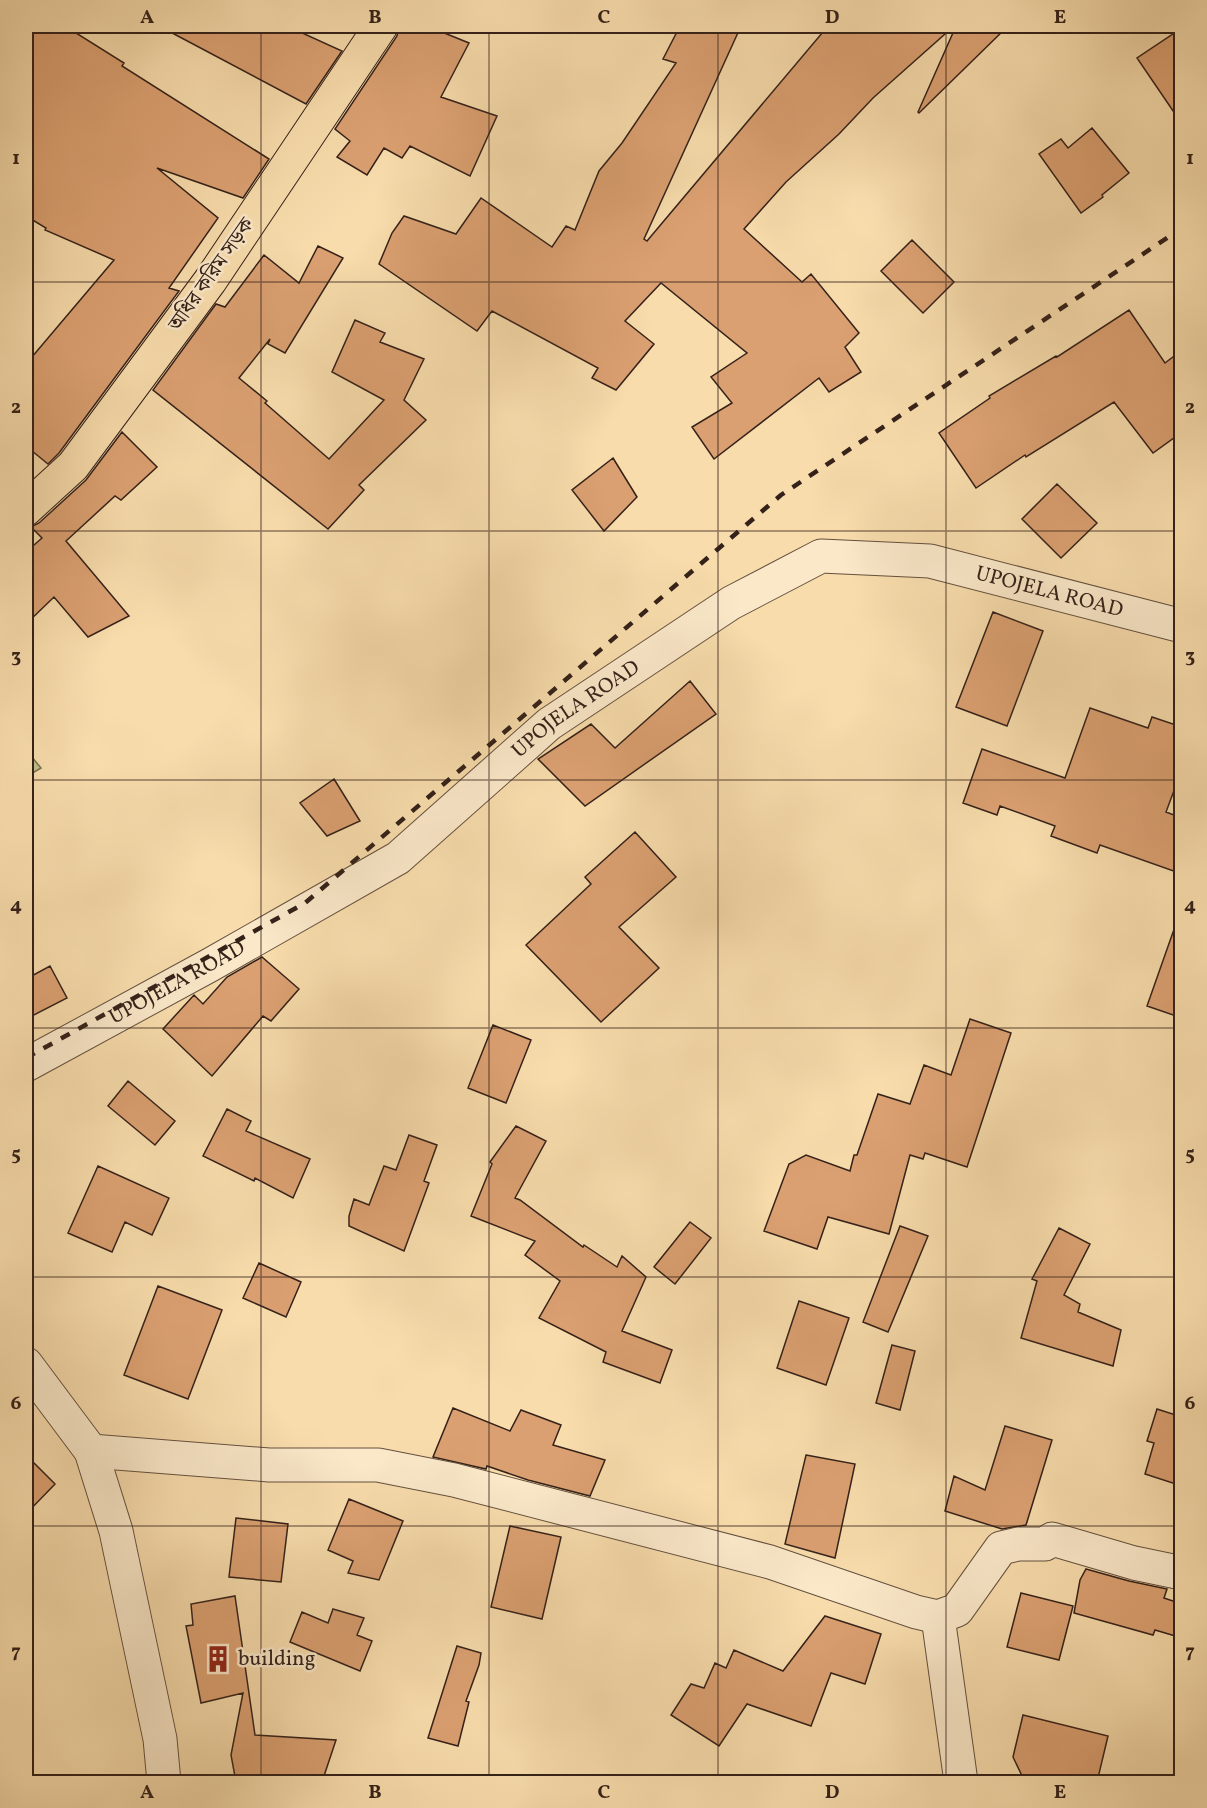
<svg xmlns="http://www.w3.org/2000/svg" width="1207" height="1808" viewBox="0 0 1207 1808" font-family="Vollkorn,'Noto Serif Bengali',serif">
<rect width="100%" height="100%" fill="#f8dcac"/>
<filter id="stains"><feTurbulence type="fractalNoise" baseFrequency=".00333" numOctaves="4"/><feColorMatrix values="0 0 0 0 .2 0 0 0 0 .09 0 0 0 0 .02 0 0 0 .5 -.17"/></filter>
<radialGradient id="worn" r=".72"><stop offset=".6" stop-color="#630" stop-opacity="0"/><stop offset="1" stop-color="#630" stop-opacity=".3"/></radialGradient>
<!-- green -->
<path fill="#bec089" stroke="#797051" stroke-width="1.5" d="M26,750L41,768L26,777Z"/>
<!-- building -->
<path fill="#dba071" stroke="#342119" stroke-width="1.5" d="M26,26H65L124,63L122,66L269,159L243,198L157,168L218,218L169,288L179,291L59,453L48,464L26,446V364L114,260L45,230L46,228L26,216Z
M159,26H287L342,51L306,104Z
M399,26H427L469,43L441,97L497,116L470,176L410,146L402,158L384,148L367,175L337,157L350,141L335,129L397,36Z
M680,26H741L644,239L647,241L828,26H954L873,98L839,134L786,182L744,229L802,282L811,274L859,333L845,347L861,372L829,392L819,378L714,459L692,427L732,403L711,377L747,353L661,283L625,321L654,344L616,390L592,378L598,368L492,311L477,331L379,264L392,233L404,216L456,234L481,198L552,247L566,226L575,230L599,171L622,143L676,63L663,59Z
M956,26H1008L919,113L918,112Z
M1182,28V124L1137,58Z
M1092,128L1129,173L1102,195L1103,197L1081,213L1039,154L1061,139L1068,148Z
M912,240L954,282L923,313L881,271Z
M318,246L343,258L285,353L268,344L270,339L239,378L267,401L265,403L329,459L384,400L332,372L355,320L385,333L380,342L424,359L404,400L426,420L359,485L364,490L328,529L153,390L216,304L225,307L264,255L299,283Z
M1129,310L1165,363L1182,350V432L1153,453L1114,402L1026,457L1025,455L976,488L939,433L990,398L989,396L1056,356L1057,357Z
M122,432L157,467L121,500L115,496L66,541L129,616L88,637L54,597L26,624V552L42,538L31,527L39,523L86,480Z
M613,458L637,497L604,531L572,490Z
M1057,484L1097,523L1061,558L1022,519Z
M993,612L1043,631L1007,726L956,707Z
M690,681L716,714L585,806L538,759L591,724L615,748Z
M1090,708L1148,728L1152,717L1182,727V769L1166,812L1182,818V874L1100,845L1097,853L1051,836L1055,826L1000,806L997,815L963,803L982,749L1065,778Z
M334,779L360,821L327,836L300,803Z
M635,832L676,877L619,927L659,968L601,1022L526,945L591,884L585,877Z
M1178,918H1182V1018L1147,1006Z
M262,957L299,989L271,1021L263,1016L212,1076L163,1029L194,995L203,1004L227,977Z
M50,966L67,998L26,1019V979Z
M970,1019L1011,1033L967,1167L925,1153L923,1159L910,1155L889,1234L828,1217L817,1249L764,1231L789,1164L806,1155L850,1171L854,1155H857L878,1094L910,1104L924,1065L951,1075Z
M493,1025L531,1040L506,1103L468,1088Z
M128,1081L175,1121L155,1145L108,1106Z
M227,1109L251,1121L246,1131L310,1159L293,1198L255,1178L254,1181L203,1156Z
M516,1126L546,1141L515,1198L520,1200L583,1247L584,1245L617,1267L622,1256L646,1277L622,1331L672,1350L660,1383L603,1362L606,1352L539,1318L560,1281L525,1255L535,1241L471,1216L492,1164L490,1162Z
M409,1135L437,1145L424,1181L429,1183L404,1251L349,1226V1216L354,1199L369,1205L384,1166L396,1170Z
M98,1166L169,1198L152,1235L125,1222L112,1252L68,1233Z
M690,1222L711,1238L675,1284L654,1267Z
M900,1226L928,1236L888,1332L863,1322Z
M1059,1228L1090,1244L1064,1295L1080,1304L1078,1312L1121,1330L1113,1366L1021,1338L1037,1281L1032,1279Z
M259,1263L301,1282L286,1317L243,1298Z
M158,1286L222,1310L188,1399L124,1375Z
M799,1301L849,1318L826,1385L777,1368Z
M892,1345L915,1351L900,1410L876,1403Z
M453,1408L510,1431L521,1410L561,1425L553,1445L605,1460L590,1496L528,1480L487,1466L486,1469L433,1457Z
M1157,1409L1182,1417V1486L1145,1474L1154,1443L1147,1441Z
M1005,1426L1052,1440L1026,1525L1002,1529L945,1511L954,1476L985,1490Z
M26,1455L55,1484L26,1514Z
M806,1455L855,1464L835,1558L785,1544Z
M349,1499L403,1521L379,1580L348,1573L353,1561L328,1550Z
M236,1518L288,1524L281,1582L229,1577Z
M510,1526L561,1537L542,1619L491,1607Z
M1086,1569L1129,1581L1167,1589L1164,1598L1182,1604V1638L1155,1630L1153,1635L1074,1613L1080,1580Z
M1021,1593L1073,1606L1059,1660L1007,1647Z
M235,1596L255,1735L336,1740L322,1782H280L261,1780L254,1782H236L231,1755L243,1693L201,1703L186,1626L193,1625L191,1604Z
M333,1609L364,1618L357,1635L372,1641L360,1671L290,1642L302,1612L328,1623Z
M825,1616L881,1634L865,1684L831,1673L811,1726L747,1704L719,1746L671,1715L691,1684L704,1688L715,1663L726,1668L734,1650L783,1671Z
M457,1646L481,1653L479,1665L466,1701L469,1702L458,1746L428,1738Z
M1023,1715L1108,1736L1097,1782H1025L1013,1757Z"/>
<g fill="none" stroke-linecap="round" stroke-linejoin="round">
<defs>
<g id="minor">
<path id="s1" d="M26,1065L210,965L398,858L549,724L731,603L821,556L930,561L1182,626"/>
<path d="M26,1364L91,1451L116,1531L160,1739L164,1782"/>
<path d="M91,1451L269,1465H378L454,1480L770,1562L916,1612L938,1617L957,1610L1001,1548L1018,1544H1045L1052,1539L1134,1563L1182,1573"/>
<path d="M938,1617L961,1782"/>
</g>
<path id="major" d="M26,509L73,466L210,281L381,26"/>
</defs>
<!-- minor casing -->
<use href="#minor" stroke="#65503e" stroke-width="35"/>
<!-- major casing -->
<use href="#major" stroke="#342119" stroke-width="35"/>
<!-- minor -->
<use href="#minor" stroke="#fae8c9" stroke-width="33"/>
<!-- major -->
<use href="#major" stroke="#f8dcac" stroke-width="33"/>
<!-- rail -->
<path stroke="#342119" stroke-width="4.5" stroke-dasharray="10 10" stroke-linecap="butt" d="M26,1058L305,903L781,495L1182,228"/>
</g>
<!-- grid -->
<path fill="none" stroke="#342119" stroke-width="1.5" stroke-opacity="0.55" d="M261,26V1782M489,26V1782M718,26V1782M946,26V1782M26,282H1182M26,531H1182M26,780H1182M26,1028H1182M26,1277H1182M26,1526H1182"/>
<!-- icons -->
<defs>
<symbol id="building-bare" viewBox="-9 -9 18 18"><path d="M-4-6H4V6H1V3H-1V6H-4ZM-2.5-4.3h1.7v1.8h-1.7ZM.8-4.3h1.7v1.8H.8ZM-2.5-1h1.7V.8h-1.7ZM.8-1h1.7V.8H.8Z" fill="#8f2418" stroke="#fae8c9" stroke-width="2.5" paint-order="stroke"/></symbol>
</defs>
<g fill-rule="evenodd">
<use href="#building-bare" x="199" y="1640" width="38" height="38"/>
</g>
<g text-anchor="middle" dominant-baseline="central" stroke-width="5" stroke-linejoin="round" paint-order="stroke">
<!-- street labels -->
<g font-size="21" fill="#342119" stroke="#fae8c9">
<text transform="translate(212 275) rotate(-55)">অধির করিম সড়ক</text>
<text stroke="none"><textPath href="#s1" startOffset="1180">UPOJELA ROAD</textPath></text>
<text stroke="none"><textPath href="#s1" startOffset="658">UPOJELA ROAD</textPath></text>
<text stroke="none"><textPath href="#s1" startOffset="172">UPOJELA ROAD</textPath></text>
</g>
<!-- poi labels -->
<g font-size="21" fill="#342119" stroke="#fae8c9" text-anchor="start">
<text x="238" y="1659">building</text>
</g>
</g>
<!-- margin -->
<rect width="1207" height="1808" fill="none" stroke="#f8dcac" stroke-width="66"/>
<rect x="33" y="33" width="1141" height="1742" fill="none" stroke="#342119" stroke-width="2"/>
<g font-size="20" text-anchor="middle" font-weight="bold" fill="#342119">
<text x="147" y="23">A</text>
<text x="375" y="23">B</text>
<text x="604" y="23">C</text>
<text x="832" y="23">D</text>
<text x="1060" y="23">E</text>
<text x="16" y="164">1</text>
<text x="1190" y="164">1</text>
<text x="16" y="413">2</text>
<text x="1190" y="413">2</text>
<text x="16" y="662">3</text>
<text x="1190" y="662">3</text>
<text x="16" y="911">4</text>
<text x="1190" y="911">4</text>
<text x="16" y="1160">5</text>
<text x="1190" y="1160">5</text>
<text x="16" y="1409">6</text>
<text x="1190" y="1409">6</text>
<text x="16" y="1657">7</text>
<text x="1190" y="1657">7</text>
<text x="147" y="1798">A</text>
<text x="375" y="1798">B</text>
<text x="604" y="1798">C</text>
<text x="832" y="1798">D</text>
<text x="1060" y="1798">E</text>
</g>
<rect width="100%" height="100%" filter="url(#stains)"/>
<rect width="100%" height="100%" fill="url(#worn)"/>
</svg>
